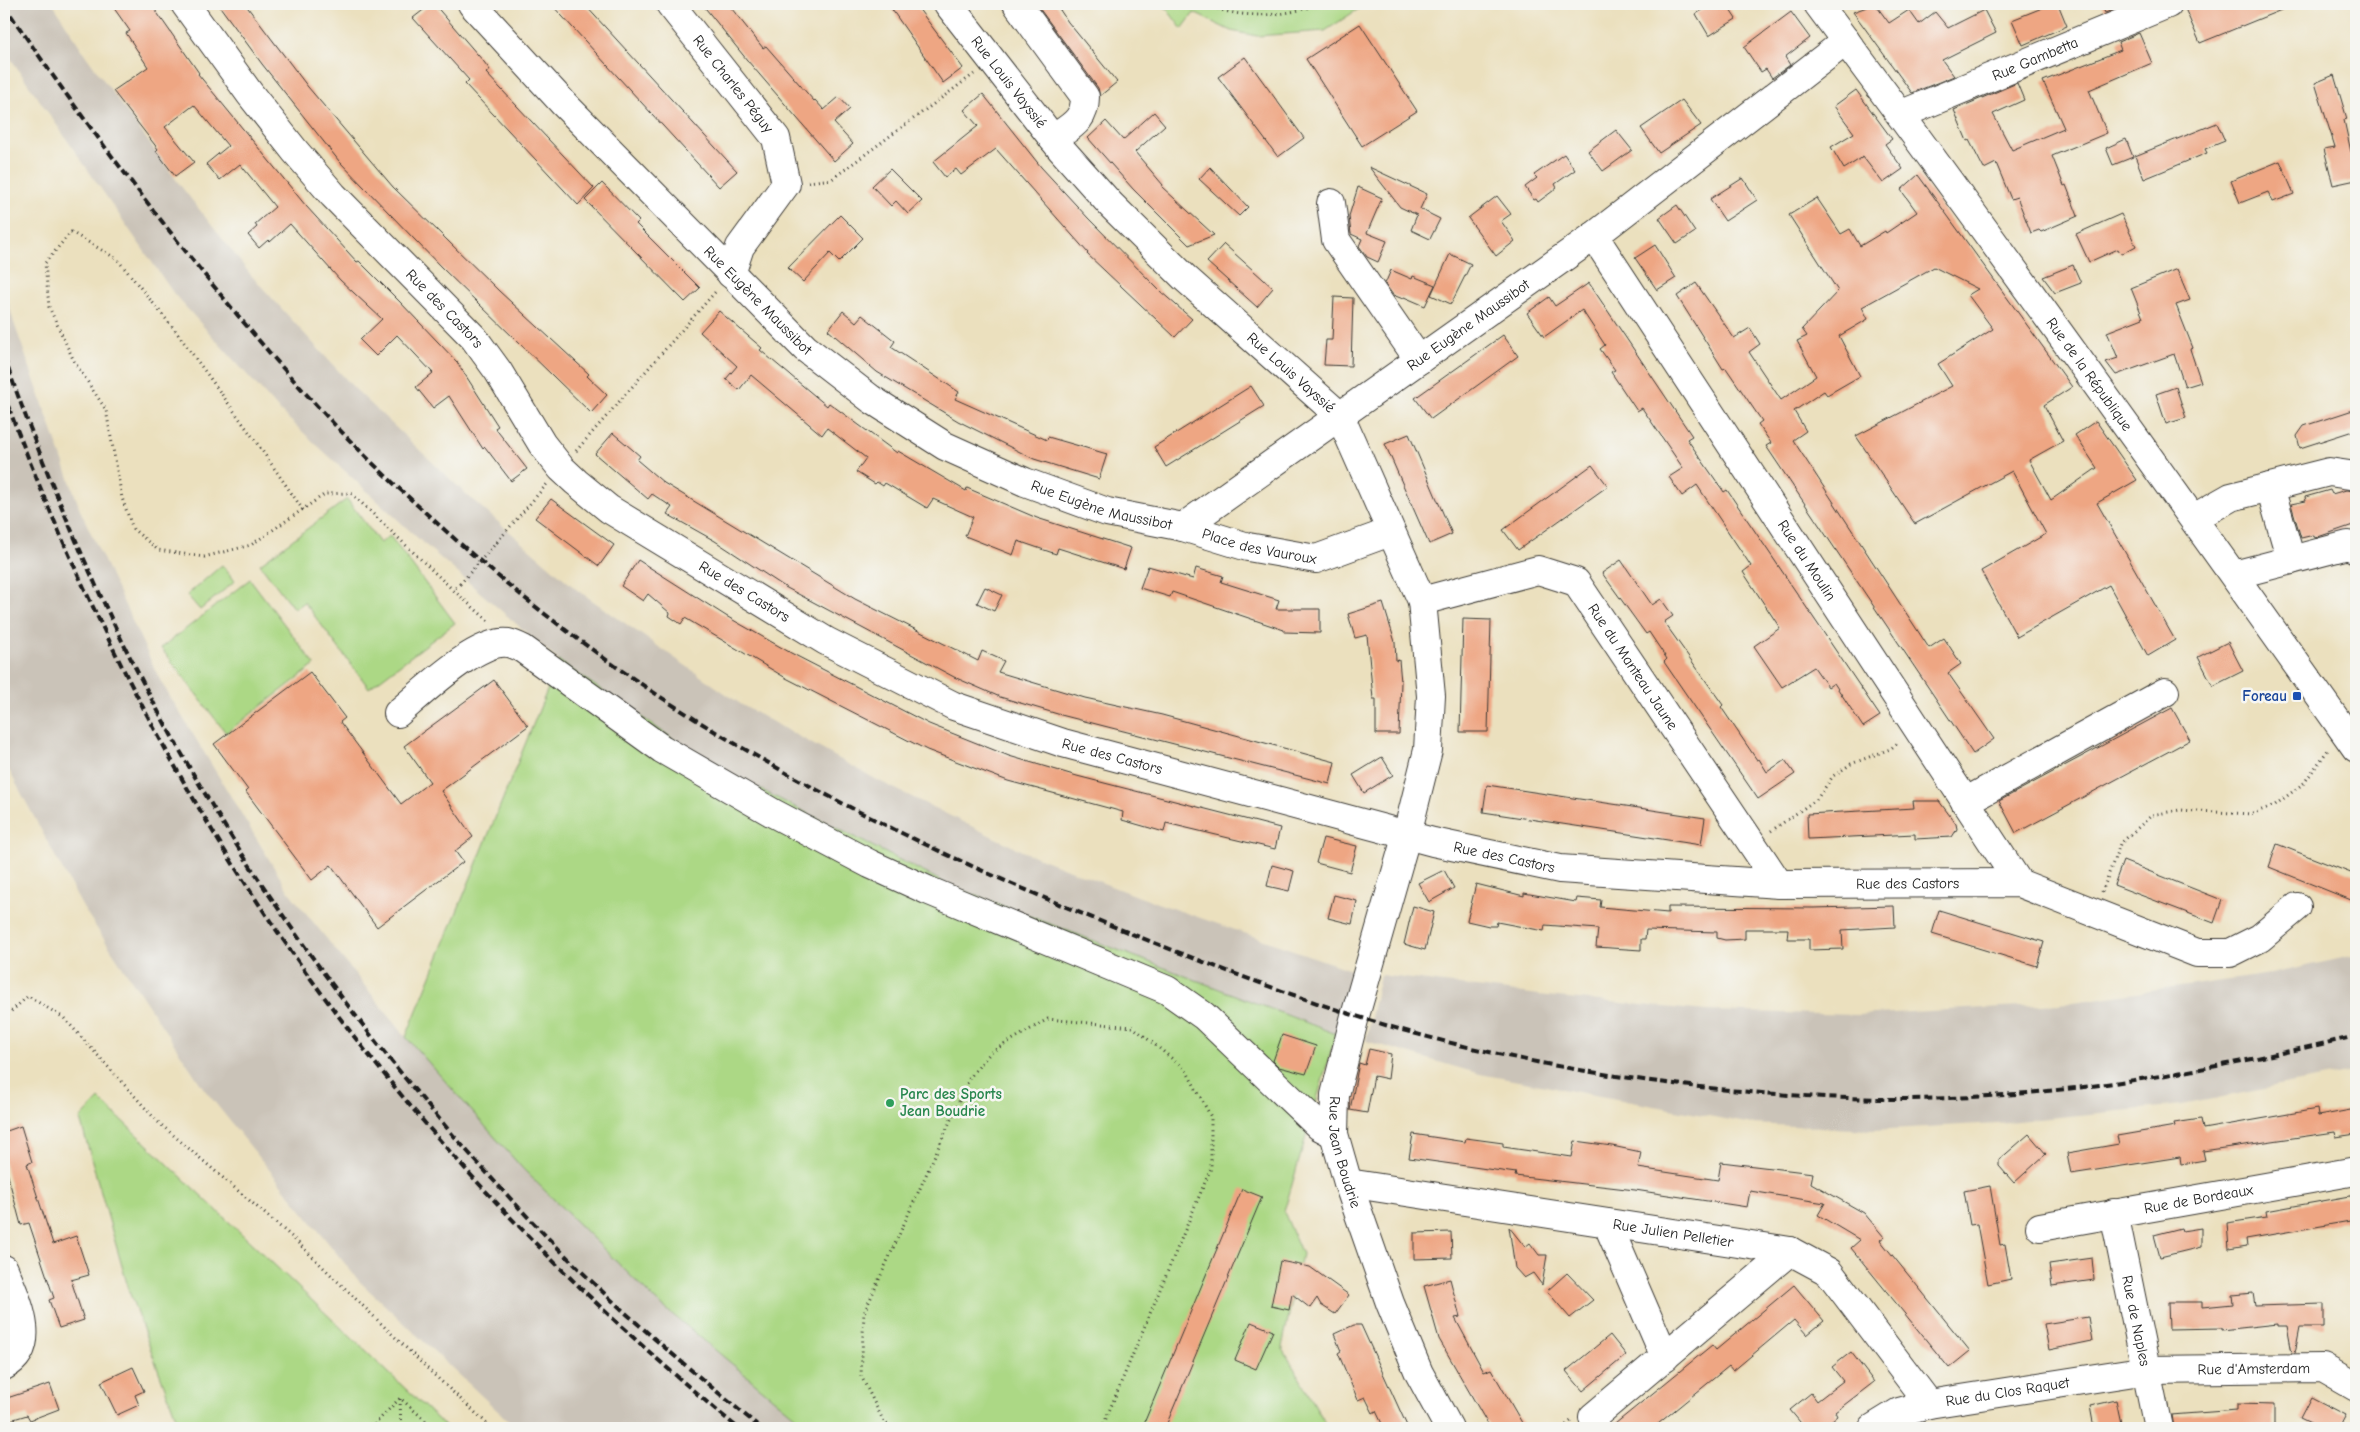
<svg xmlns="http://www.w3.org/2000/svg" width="2360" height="1432" viewBox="0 0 2360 1432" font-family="'Comic Neue',sans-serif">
<rect width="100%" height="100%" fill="#f6f6f2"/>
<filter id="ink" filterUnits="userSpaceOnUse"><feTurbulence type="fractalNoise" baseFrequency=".02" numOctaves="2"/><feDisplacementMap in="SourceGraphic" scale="10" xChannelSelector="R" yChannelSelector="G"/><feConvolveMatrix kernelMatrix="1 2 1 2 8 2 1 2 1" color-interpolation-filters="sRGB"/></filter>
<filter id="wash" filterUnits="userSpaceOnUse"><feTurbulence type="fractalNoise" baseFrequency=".0096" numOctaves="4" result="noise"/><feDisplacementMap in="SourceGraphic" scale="20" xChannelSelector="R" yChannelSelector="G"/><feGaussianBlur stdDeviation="1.12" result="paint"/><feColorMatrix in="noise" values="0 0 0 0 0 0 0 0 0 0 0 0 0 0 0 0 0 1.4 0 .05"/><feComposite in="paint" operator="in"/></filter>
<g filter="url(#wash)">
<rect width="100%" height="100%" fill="#ebe0be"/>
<!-- industrial -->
<path fill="#cac3b8" d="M4,4H53L86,56L180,185L250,274L354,388L467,495L576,589L742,705L879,781L1024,852L1131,894L1354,971L1336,1034L949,885L710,764L559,661L422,542L280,411L174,294L4,49Z
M4,286L14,323L81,512L160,680L289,892L406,1037L523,1169L654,1299L809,1428H516L359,1281L204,1089L82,906L4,761Z
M2356,955V1071L2182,1105L1998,1123L1873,1130L1752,1124L1480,1074L1366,1041L1380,975L1547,996L1706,1011L1857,1015L2059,1004L2271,974Z"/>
<!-- green -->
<path fill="#acd885" stroke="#647a50" d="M1163,4H1366L1325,31L1257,36L1231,31L1194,13L1182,29Z
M347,499L380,543L390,536L455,623L369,688L304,602L294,609L260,564Z
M222,565L235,581L200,610L187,595Z
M250,579L315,665L226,733L161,648Z
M559,661L710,764L949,885L1336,1034L1284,1212L1302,1254L1282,1347L1328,1428H809L654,1299L523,1169L406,1037Z
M99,1099L447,1428H180L130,1294L80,1119Z"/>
<g id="blocks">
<!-- building -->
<path fill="#eea683" d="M111,4H151L199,73L198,74L306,206L357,262L359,261L400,302L457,362L498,426L495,428L527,469L511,481L485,447L483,449L449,396L433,408L416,387L433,373L397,335L376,356L360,340L382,319L340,280L290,224L270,242L268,240L259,248L248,235L257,227L255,224L275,207L240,164L220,180L206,164L228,146L194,105L165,127L194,162L175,176L156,151L158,149L113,91L148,67L126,33L130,31Z
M218,4H245L308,87L393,187L499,291L589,374L587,376L607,395L591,413L441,267L339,161L262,64Z
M431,4H434L484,62L490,70L486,73L594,188L578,205L465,84L469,80L413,18Z
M551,4H584L737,171L719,187Z
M702,4H728L763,48L766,46L814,101L815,100L824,110L839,97L850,109L834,123L853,144L834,161L747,60Z
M888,4H915L963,68L943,83Z
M1036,4H1056L1068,22L1117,82L1100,96L1098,88Z
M1712,4H1726L1736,19L1709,36L1696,14Z
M1875,4L1889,23L1909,10L1919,24L1935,12L1948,28L1984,10L1996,33L1942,60L1954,76L1912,93L1853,12Z
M2052,4H2058L2067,26L2023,45L2012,20Z
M2101,4H2119L2120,7L2105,13Z
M2183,4H2296L2200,43Z
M1791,12L1810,38L1785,57L1790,65L1772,78L1766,69L1761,72L1744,47Z
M1360,24L1417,111L1362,146L1306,59Z
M2139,33L2152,63L2089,90L2107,133L2052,156L2064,186L2066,185L2078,216L2041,232L2039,230L2031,233L2017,197L2011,199L1996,163L1984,169L1969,140L1967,141L1954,110L2017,83L2024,100L1993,114L2012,150L2064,128L2043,81L2121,50L2118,42Z
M1245,57L1304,138L1278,157L1218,77Z
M2334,75L2347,119L2344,120L2351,152L2356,151V180L2333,185L2324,149L2335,147L2315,83Z
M1856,90L1892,139L1885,144L1903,169L1883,183L1863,157L1844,169L1831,147L1854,133L1834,106Z
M983,94L1041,167L1088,218L1160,291L1192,319L1175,337L1087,254L1088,253L996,149L961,175L956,169L945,177L933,162L978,126L964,110Z
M1682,100L1701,125L1659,153L1641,128Z
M1154,112L1165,125L1135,152L1163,185L1162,187L1214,235L1189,245L1133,189L1088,138L1106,121L1123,140Z
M2217,123L2225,141L2205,149L2207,153L2144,179L2135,156Z
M1616,130L1632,150L1603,171L1588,151Z
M2126,139L2133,157L2113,165L2106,148Z
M1564,154L1575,170L1555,184L1557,188L1538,202L1536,199L1534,200L1525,187L1537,178L1534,175Z
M2280,161L2294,194L2273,202L2268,192L2240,203L2231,181Z
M1210,167L1248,207L1239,216L1199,179Z
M1369,167L1427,194L1420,209L1440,219L1430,239L1411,230L1417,215L1400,207Z
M890,169L922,201L908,214L896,201L891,206L872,186Z
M1918,175L2072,387L2044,405L2063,441L2029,460L2051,500L2097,468L2075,435L2096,421L2137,480L2097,503L2175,640L2148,656L2109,585L2017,637L1981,571L2046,534L2012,471L1915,524L1856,436L1952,386L1938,364L1993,329L1968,295L1978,289L1934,267L1862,307L1868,319L1839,336L1860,376L1827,395L1824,391L1794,411L1806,431L1793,440L1929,648L1944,638L1961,664L1948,673L1994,739L1973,754L1766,446L1771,443L1758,424L1762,421L1726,368L1723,369L1677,296L1696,283L1734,338L1750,328L1760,344L1749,352L1781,400L1816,376L1797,341L1807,336L1802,329L1838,291L1789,215L1817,198L1841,234L1850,229L1860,246L1885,231L1886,233L1917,212L1901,190Z
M1743,178L1757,200L1725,221L1710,199Z
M602,183L639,221L636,224L700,288L685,302L585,200Z
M1358,187L1382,198L1367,233L1387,241L1378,262L1367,257L1359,246L1362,239L1351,234L1349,216Z
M1497,196L1511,214L1501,221L1515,241L1496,256L1468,218Z
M1677,205L1695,232L1677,244L1659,218Z
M2121,214L2136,246L2121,254L2118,249L2089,262L2076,234Z
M840,215L863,238L839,262L830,253L803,282L788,268Z
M1224,244L1273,288L1257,307L1207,262Z
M1655,245L1676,278L1657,290L1635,258Z
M1450,254L1471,264L1451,304L1431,295Z
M2073,265L2081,283L2055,293L2043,277Z
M2177,269L2190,300L2176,305L2193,348L2190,349L2201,382L2185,387L2174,354L2116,375L2106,362L2118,358L2107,332L2143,318L2131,288Z
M1391,270L1412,279L1413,276L1435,285L1425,306L1404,297L1403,299L1393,295L1385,284Z
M1589,283L1692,436L1687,439L1724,492L1727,490L1880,716L1863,727L1834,683L1828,687L1814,667L1782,687L1754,646L1780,628L1743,572L1751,566L1697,485L1682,496L1669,477L1683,468L1642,408L1637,411L1611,372L1615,370L1600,349L1605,345L1582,310L1544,337L1527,313L1549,297L1555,306Z
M1334,297L1353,298L1351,366L1324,365L1326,340H1332Z
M719,311L762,348L760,350L827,406L829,403L897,453L898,451L966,491L967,488L1037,518L1131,548L1124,569L1058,548L1056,554L1018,541L1013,555L965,536L973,517L933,499L927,508L885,483L883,486L877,482L875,484L856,472L866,458L827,428L822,435L751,375L739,390L726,379L737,366L700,332Z
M843,311L856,322L862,315L895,341L891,347L959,392L955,399L1047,440L1048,437L1107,454L1099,479L1034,459L958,421L877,372L828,330Z
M1503,335L1518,356L1431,419L1415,398Z
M1251,386L1264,406L1166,467L1154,447Z
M2176,387L2186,418L2166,424L2156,394Z
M2356,409V430L2300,448L2297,436L2304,426Z
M613,433L640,456L637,460L664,483L855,599L978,661L982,651L1004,661L998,672L1085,698L1162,715L1335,762L1330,784L1061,715L1000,697L954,677L785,587L715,541L667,514L672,507L652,494L648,499L595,454Z
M1409,434L1452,534L1429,544L1385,444Z
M1592,465L1608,486L1518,550L1503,530Z
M2330,490L2332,494L2346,490L2356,491V524L2315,538L2314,535L2301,538L2291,504L2306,501L2305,497Z
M551,499L614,545L599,566L535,518Z
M638,560L726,616L791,653L929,724L1009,756L1077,776L1280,828L1275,849L1166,823L1164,832L1122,820L1123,812L1008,781L927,750L786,678L685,618L681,624L669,616L670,613L648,594L643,601L621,586Z
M1621,560L1652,605L1661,599L1673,616L1664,622L1723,705L1721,707L1757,760L1759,759L1767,772L1785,760L1795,774L1758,799L1664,662L1667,659L1649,632L1646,634L1602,573Z
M1148,566L1193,579L1196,568L1223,576L1221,582L1279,600L1276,609H1320V633L1284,632V630L1172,592L1170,597L1140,588Z
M985,587L1002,595L994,611L977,603Z
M1383,603L1395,642L1396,661L1399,660L1401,682L1399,734H1376V699H1373L1367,635L1355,638L1348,614Z
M1463,619L1491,620L1488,732H1460Z
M2228,642L2243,671L2213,686L2198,657Z
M310,672L345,718L340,722L401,804L430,782L404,746L494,680L528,726L441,791L473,837L455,851L463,862L377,927L331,865L312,880L246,792L248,790L214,744Z
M2172,708L2190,740L2016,833L1999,801Z
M1382,757L1393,775L1364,793L1353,775Z
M1487,785L1705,818L1701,845L1483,812Z
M1913,801H1939L1956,824L1957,829L1952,837L1915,839V834L1808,839L1807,814L1914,808Z
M1323,838L1357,846L1350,872L1316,863Z
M2277,844L2356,875V902L2269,867Z
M2123,861L2222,900L2214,923L2114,885Z
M1272,865L1294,871L1289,891L1267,886Z
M1444,870L1454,888L1429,902L1418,883Z
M1476,884L1524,896V893L1576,902L1577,898L1601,900L1600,907L1668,913V907L1813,908L1894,906L1895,927L1842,930L1843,949L1809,950V939H1787L1788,929H1745V939L1725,940L1717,938V932L1646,930L1645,939H1641V950L1596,947L1598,929L1545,925L1544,931L1497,922L1496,926H1489L1467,921Z
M1334,895L1357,901L1352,924L1328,918Z
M1413,906L1434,912L1425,950L1404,944Z
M1939,910L2044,942L2037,966L1932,934Z
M1282,1035L1316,1046L1306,1074L1279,1067L1273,1061Z
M1369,1049L1391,1054L1388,1079L1374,1076L1367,1113L1350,1110L1359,1063L1365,1065Z
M2317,1109L2318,1116L2356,1109V1134L2336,1137L2335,1132L2293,1138L2203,1151L2205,1160L2181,1164L2180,1157L2071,1174L2067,1153L2119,1144L2117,1136L2175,1126L2174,1123L2201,1119L2203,1129Z
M21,1126L32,1162L27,1164L53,1244L76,1236L89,1275L71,1280L84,1320L59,1328L49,1300L54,1298L29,1223L21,1225L4,1161V1132Z
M1413,1134L1465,1142L1466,1138L1503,1143V1147L1572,1157L1575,1141L1612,1146L1641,1152L1638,1168L1718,1180L1721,1162L1813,1173L1811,1183L1864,1213L1884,1237L1880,1240L1970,1351L1949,1368L1851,1248L1860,1240L1818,1215L1825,1203L1750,1191L1747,1207L1635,1190L1515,1176L1516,1173L1409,1158Z
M2029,1134L2046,1154L2014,1183L1999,1166V1160Z
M1990,1186L2000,1245L2005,1244L2011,1279L1988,1284L1977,1224L1970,1225L1964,1191Z
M1242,1189L1262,1197L1165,1428H1142Z
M2356,1195V1220L2246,1239L2247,1246L2229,1249L2227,1223L2267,1217L2266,1211Z
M1509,1227L1525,1247L1530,1243L1539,1255H1547L1542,1285L1533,1273L1524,1278L1515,1268Z
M2181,1228L2182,1231L2201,1228V1247L2160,1257L2154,1235Z
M1451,1232L1452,1258L1414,1259V1233Z
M2092,1258L2094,1280L2052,1286L2049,1264Z
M1280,1261L1310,1267L1349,1295L1335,1314L1321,1305L1317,1298L1310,1308L1292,1294L1289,1310L1271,1306Z
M1567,1273L1593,1300L1570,1318L1547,1291Z
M1450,1279L1460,1317L1455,1318L1484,1372L1491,1369L1525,1428H1490L1439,1339L1424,1286Z
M1794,1285L1824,1321L1807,1335L1794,1320L1733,1371L1729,1366L1653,1428H1610L1712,1345L1716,1350Z
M2253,1293L2255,1306L2324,1304V1327H2300L2295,1353H2292L2287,1326H2277V1324L2222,1330V1328L2169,1329L2168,1302H2202V1307L2233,1304L2232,1295Z
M2088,1317L2092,1341L2049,1350L2044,1324Z
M1251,1322L1273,1331L1256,1369L1235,1360Z
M1354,1325H1361L1408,1428H1384L1376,1411L1373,1413L1365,1397L1358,1400L1338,1353L1341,1351L1334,1334Z
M1610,1335L1626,1355L1583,1391L1566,1371Z
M1851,1352L1874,1382L1835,1412L1837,1416L1822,1428H1805L1790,1410L1811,1393L1817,1401L1843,1381L1832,1367Z
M133,1367L144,1391L135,1395L139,1405L117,1415L101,1382Z
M50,1384L59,1409L30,1420L27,1415L4,1422V1399Z
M2311,1397L2346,1415L2339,1428H2321L2300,1418Z
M2116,1400L2122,1428H2094L2090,1406Z
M2237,1404L2274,1405V1428H2173L2171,1415L2237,1410Z"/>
</g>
</g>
<g filter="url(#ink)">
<use href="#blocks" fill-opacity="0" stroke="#3b3934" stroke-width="1"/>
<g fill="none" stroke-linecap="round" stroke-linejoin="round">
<defs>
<g id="minor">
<path id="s1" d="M185,4L250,94L295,151L333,195L474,338L498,371L542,444L561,468L576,482L609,509L826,641L954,706L1063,743L1433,842L1560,869L1779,884L2019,883L2197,953H2230L2260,938L2297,907"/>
<path id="s2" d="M472,4L564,104L805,348L871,399L945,446L1025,482L1107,512L1183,527L1594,236L1846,41"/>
<path id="s3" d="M670,4L776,138L786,184L740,247L731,274"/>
<path id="s4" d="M948,4L1061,149L1111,205L1185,278L1340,416L1422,601L1431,696L1428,750L1407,834L1355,1016L1335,1095L1334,1134L1348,1183L1390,1303L1419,1373L1449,1428"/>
<path d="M1017,4L1085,97C1085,121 1071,126 1053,139"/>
<path id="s5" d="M1902,114L2168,4"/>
<path d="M1331,203L1336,240L1419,360"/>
<path id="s6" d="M1594,236L2019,883"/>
<path d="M2270,487L2291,560"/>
<path d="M2194,518L2231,497L2329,472L2356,476"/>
<path id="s7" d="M1183,527L1248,547L1316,559L1390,532"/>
<path d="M2234,575L2348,545L2356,549"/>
<path id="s8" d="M1422,601L1538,570L1576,582L1779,884"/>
<path d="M398,713C422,693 477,639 508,643C513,644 519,647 523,649L662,749L773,813L870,864L927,890L1167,990L1204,1016L1319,1126L1334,1134"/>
<path d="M1965,802L2165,692"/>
<path id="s9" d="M1348,1183L1790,1251L1829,1272L1929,1404"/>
<path id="s10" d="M2114,1213L2158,1428"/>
<path d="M1607,1223L1665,1357"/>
<path id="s11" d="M2040,1227L2356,1171"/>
<path d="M4,1269C16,1299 41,1346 4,1366"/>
<path d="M1593,1417L1790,1251"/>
<path id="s12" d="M1873,1428L1899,1412L1929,1404L2147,1370L2323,1368L2356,1387"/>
</g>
<g id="major">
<path id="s13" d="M1818,4C2001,249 2179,498 2356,748"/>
</g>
</defs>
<!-- minor casing -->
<use href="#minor" stroke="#3b3934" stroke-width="30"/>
<!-- major casing -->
<use href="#major" stroke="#3b3934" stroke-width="30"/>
<!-- path -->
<path stroke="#3b3934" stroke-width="3" stroke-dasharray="1 4" stroke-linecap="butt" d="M1209,4C1232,20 1291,17 1316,4
M808,182L832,179L974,74
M576,451L717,290
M303,510L252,436L175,330L117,259L71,232L45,263L49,307L74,361L106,410L122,498L133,529L158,550L204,557L251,545L325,494L351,493L453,590
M497,542L547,484
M460,584L453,590L490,622
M1771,831L1817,799L1833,776L1851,764L1890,749L1899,742
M2102,892L2120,844L2152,815L2180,810L2251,814L2275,805L2304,783L2328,750
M4,1018L28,996L64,1018L158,1122L292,1237L431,1372L492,1428
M400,1399L401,1428
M371,1428L400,1398L434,1428
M891,1428L883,1420L861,1376L864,1313L970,1077L991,1052L1048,1019L1133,1027L1186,1070L1211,1117V1168L1102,1428
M1562,1428L1571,1421"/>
<!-- minor -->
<use href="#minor" stroke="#fff" stroke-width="28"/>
<!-- major -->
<use href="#major" stroke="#fff" stroke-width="28"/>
<!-- rail -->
<path stroke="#1c1c1c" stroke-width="4" stroke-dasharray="8 4" stroke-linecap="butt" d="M4,5C58,85 115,162 175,238C249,331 326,423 415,503C479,562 546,618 618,668C769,774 935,854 1105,923C1186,956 1267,987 1350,1014C1516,1068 1705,1095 1879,1099C2041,1101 2200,1073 2356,1036
M4,357C39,456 79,553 125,647C237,874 399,1092 580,1270C637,1326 699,1377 761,1428
M4,395C55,532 116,664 189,791C329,1035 521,1250 738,1428"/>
<!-- path-bridge -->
<path stroke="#3b3934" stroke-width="3" stroke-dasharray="1 4" stroke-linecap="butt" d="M460,584L497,542"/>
</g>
</g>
<!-- markers -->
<rect fill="#1a4fb4" stroke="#f6f6f2" stroke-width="2" x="2292" y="691" width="10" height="10" rx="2.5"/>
<circle fill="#2e9e5b" stroke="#f6f6f2" stroke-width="2" cx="890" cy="1103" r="5"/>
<g text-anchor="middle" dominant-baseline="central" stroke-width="5" stroke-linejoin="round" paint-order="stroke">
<!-- street labels -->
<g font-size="15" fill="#1c1c1c" stroke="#f6f6f2">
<text stroke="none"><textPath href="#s5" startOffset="144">Rue Gambetta</textPath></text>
<text stroke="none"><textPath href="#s4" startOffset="99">Rue Louis Vayssié</textPath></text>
<text stroke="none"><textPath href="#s3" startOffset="102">Rue Charles Péguy</textPath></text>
<text stroke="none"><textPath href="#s2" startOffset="412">Rue Eugène Maussibot</textPath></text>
<text stroke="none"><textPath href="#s1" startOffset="401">Rue des Castors</textPath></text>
<text stroke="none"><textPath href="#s2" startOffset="1252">Rue Eugène Maussibot</textPath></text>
<text stroke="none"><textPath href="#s4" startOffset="505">Rue Louis Vayssié</textPath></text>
<text stroke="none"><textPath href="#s13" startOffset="459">Rue de la République</textPath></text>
<text stroke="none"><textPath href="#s2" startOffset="818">Rue Eugène Maussibot</textPath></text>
<text stroke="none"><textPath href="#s7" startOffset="79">Place des Vauroux</textPath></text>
<text stroke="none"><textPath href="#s6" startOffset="388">Rue du Moulin</textPath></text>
<text stroke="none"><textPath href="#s1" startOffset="821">Rue des Castors</textPath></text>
<text stroke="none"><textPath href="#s8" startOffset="262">Rue du Manteau Jaune</textPath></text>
<text stroke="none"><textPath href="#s1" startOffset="1226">Rue des Castors</textPath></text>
<text stroke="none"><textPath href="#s1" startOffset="1631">Rue des Castors</textPath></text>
<text stroke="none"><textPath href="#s1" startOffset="2036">Rue des Castors</textPath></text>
<text stroke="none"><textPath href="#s4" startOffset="1338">Rue Jean Boudrie</textPath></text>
<text stroke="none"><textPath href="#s11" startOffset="161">Rue de Bordeaux</textPath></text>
<text stroke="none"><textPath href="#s9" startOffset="329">Rue Julien Pelletier</textPath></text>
<text stroke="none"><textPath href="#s10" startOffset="110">Rue de Naples</textPath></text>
<text stroke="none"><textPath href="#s12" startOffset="389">Rue d'Amsterdam</textPath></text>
<text stroke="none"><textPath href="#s12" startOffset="141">Rue du Clos Raquet</textPath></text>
</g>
<!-- transit labels -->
<g font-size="15" font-weight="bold" fill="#164399" stroke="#f6f6f2" text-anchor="end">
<text x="2287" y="696">Foreau</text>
</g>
<!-- leisure labels -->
<g font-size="15" font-weight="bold" fill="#27864d" stroke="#f6f6f2" text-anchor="start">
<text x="900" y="1094">Parc des Sports<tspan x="900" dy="17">Jean Boudrie</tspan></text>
</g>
</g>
<!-- margin -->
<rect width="2360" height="1432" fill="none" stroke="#f6f6f2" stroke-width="20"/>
</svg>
